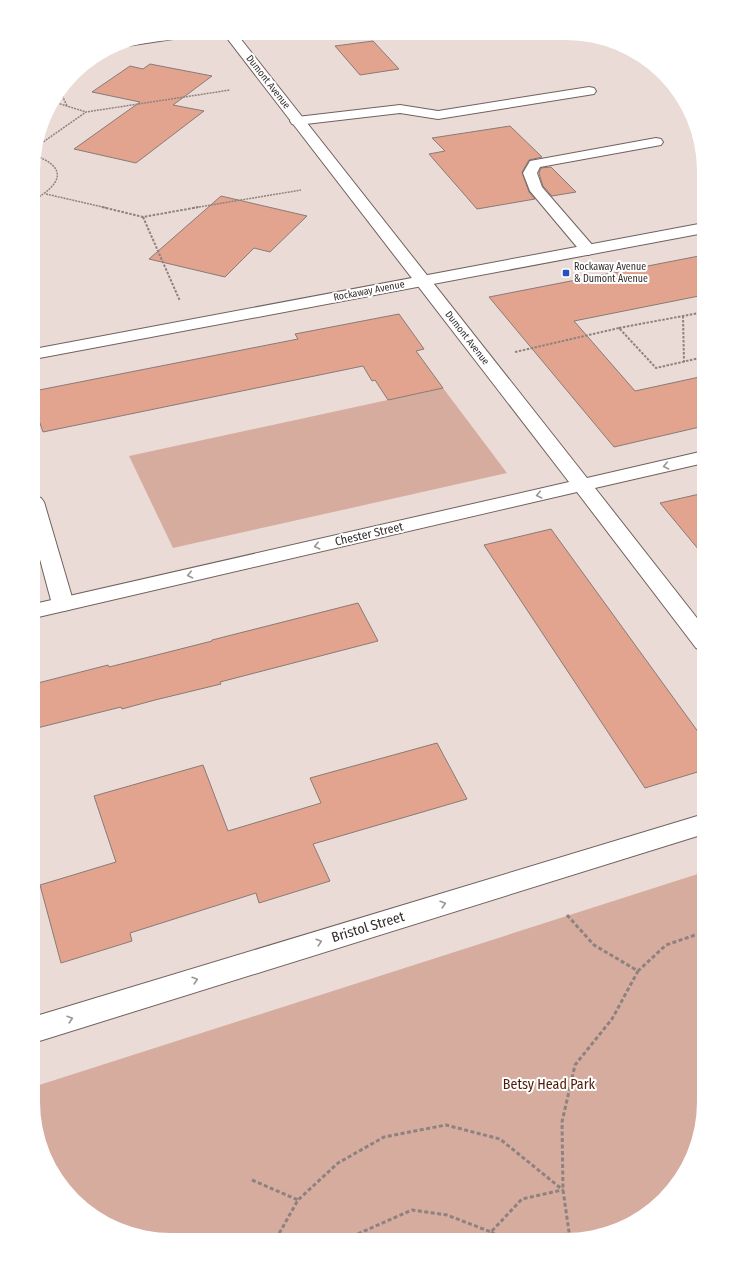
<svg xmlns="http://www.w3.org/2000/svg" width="737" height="1273" viewBox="0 0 737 1273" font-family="'Fira Sans Condensed',sans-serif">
<rect width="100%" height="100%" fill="#ebdbd6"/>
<!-- green -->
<path fill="#d6ac9e" d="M443,388L507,473L173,548L129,456Z
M704,872V1111L694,1154L675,1186L643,1217L610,1233L566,1240L153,1239L87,1211L61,1186L40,1146L33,1102V1087Z"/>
<!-- building -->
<path fill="#e2a48f" stroke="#887b76" d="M373,41L399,69L360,75L335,46Z
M150,64L212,76L173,105L204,111L136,163L74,149L140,102L92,92L130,66L143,69Z
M510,126L542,157L529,160L522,172L529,192L535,199L477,209L429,154L445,151L432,138Z
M551,167L576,192L552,196L543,186L539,173L541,168Z
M221,196L307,216L270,252L254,248L225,277L149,259Z
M704,255V295L574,321L635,391L704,376V426L614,447L489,297Z
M399,314L424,349L416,351L443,388L388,400L375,380L372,381L363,366L43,432L34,406V391L298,339L295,334Z
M704,493V556L660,503Z
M551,529L704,740V770L645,788L484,545Z
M358,603L378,641L220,682L221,684L155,700L122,709L121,707L33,729L34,684L108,665L109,667L141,659L212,641V640Z
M437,743L467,799L313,844L330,881L259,903L256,893L130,933L132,941L61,963L40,885L116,862L94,796L203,765L228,831L321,803L310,778Z"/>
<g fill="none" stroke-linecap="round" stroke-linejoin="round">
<defs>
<path id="service" d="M589,87L594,88L596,91L594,94L438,119L400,113L297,125L292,124L290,121L292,118L297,117L400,105L438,111Z
M656,138L661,139L663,142L661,145L540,167L537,173L542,187L594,247L596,250L594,253L588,255L582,253L530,191L523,173L530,161Z
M34,496L41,498L44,502L74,604L71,609L63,611L55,609L52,604L34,537Z"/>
<path id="pedestrian" d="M171,33H192L190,36L186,37L127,46L121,43Z"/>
<path id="minor" d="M223,33H236L587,478L704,451V463L595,488L704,627V651L696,648L577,492L34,618V604L569,482Z
M704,814V834L33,1043V1017Z"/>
<path id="tertiary" d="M704,223V233L34,359V349Z"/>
</defs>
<!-- service casing -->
<use href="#service" stroke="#70625e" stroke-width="2"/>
<!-- pedestrian casing -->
<use href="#pedestrian" stroke="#70625e" stroke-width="2"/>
<!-- minor casing -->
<use href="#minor" stroke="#70625e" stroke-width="2"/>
<!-- tertiary casing -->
<use href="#tertiary" stroke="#70625e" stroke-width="2"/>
<!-- path-far2 -->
<path stroke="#8d827f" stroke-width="1.5" stroke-dasharray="2 1" stroke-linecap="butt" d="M61,93L67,106
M54,102L86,112
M36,147L86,112L230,90
M34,155C69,168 61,184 34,200
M46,194L107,208
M193,208L301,190"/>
<!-- path-far1 -->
<path stroke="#8d827f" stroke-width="2" stroke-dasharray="2.5 1.5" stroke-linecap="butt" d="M102,207L143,217L199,207
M143,217L180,301
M683,316L684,362
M619,328L704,312
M515,352L619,328L656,368L704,357"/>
<!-- path -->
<path stroke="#8d827f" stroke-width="3" stroke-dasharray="4 2.5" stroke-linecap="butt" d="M567,915L594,945L638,971L666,945L704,932
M252,1180L298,1200
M491,1232L505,1240
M276,1239L298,1200L338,1163L384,1137L446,1125L500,1139L563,1190
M346,1239L412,1210L447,1215L491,1232L522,1199L562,1190
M570,1239L563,1190L562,1122L575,1065L612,1019L638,971"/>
<!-- service -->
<use href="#service" fill="#fff" fill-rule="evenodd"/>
<!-- pedestrian -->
<use href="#pedestrian" fill="#fff" fill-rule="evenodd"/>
<!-- minor -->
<use href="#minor" fill="#fff" fill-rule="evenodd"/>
<!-- tertiary -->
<use href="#tertiary" fill="#fff" fill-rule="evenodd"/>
</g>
<!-- one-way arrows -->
<defs><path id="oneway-chevron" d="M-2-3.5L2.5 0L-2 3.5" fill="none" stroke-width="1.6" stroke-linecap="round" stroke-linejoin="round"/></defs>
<g stroke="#999695">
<use href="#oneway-chevron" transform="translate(666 466) rotate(167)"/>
<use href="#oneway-chevron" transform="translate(539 495) rotate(167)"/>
<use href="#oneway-chevron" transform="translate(317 546) rotate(167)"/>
<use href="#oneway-chevron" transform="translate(190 575) rotate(167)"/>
<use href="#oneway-chevron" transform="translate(443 904) rotate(-17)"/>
<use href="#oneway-chevron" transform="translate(319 942) rotate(-17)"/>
<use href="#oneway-chevron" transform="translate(195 980) rotate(-17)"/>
<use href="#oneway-chevron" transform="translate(70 1019) rotate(-17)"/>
</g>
<!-- markers -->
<rect fill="#2453c1" stroke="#fff" stroke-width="1.5" x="562" y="269" width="8" height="8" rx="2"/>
<g text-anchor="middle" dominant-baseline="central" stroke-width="4" stroke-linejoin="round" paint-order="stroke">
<!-- far-street labels -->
<g font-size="10" fill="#332d2b" stroke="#fff">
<text transform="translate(268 82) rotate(52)">Dumont Avenue</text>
<text transform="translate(369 291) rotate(-11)">Rockaway Avenue</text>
<text transform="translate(467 338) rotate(52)">Dumont Avenue</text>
</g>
<!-- far-poi labels -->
<g font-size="10" fill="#332d2b" stroke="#fff" text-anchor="start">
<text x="574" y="267">Rockaway Avenue<tspan x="574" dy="12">&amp; Dumont Avenue</tspan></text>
</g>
<!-- street labels -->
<g font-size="12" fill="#332d2b" stroke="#fff">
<text transform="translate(369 534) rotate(-13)">Chester Street</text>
</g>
<!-- near-street labels -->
<g font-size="14" fill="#332d2b" stroke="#fff">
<text transform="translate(368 927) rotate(-17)">Bristol Street</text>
</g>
<!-- near-park labels -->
<g font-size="14" fill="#521b07" stroke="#fff">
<text x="549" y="1084">Betsy Head Park</text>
</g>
</g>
<!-- crop -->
<path d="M0 0H737V1273H0ZM171 40H566A131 131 0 0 1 697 171V1102A131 131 0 0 1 566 1233H171A131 131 0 0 1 40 1102V171A131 131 0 0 1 171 40Z" fill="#fff" fill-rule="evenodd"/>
</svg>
